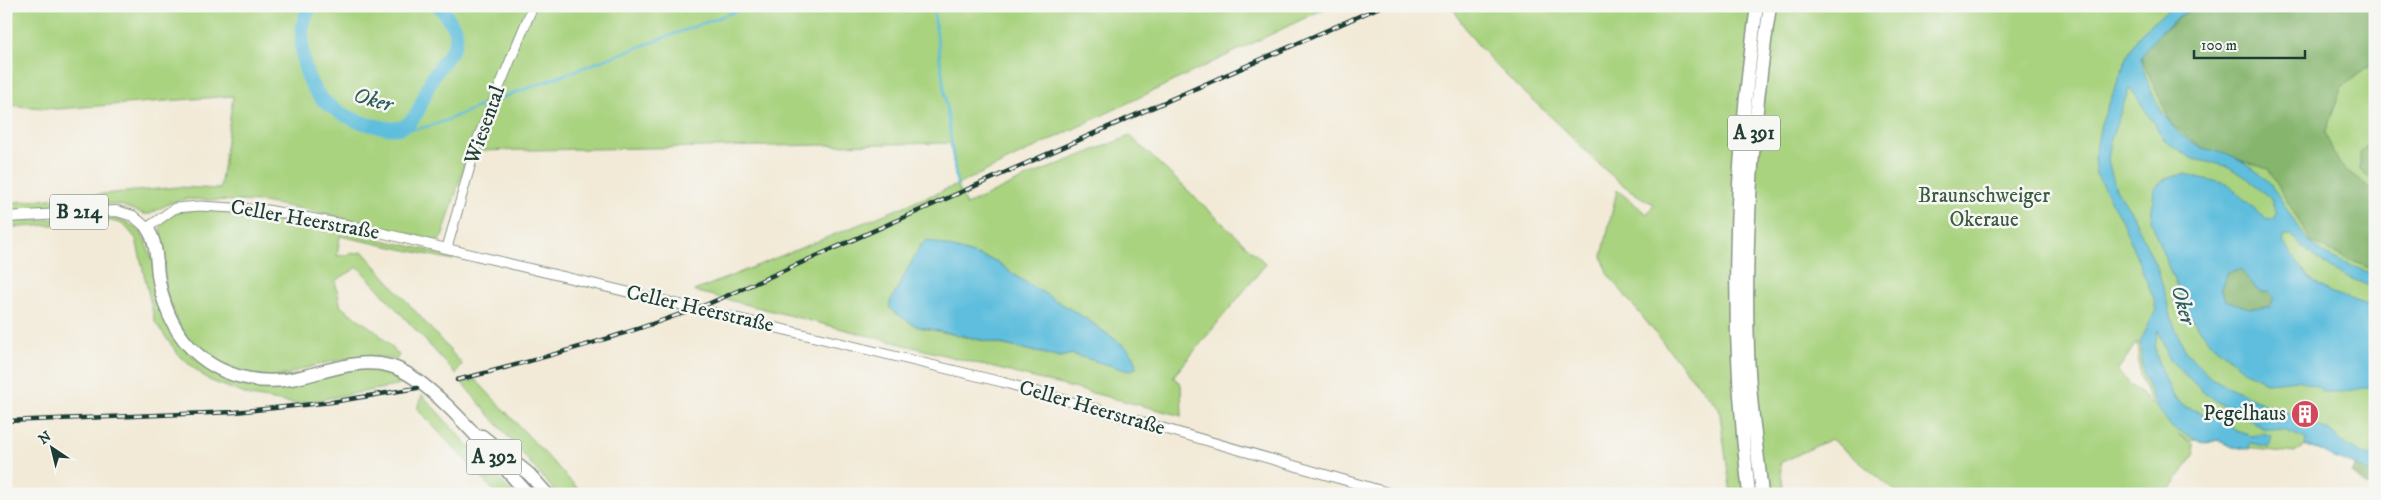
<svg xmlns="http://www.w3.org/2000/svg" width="2381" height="500" viewBox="0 0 2381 500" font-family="'IM FELL DW Pica',serif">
<rect width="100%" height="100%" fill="#f6f6f2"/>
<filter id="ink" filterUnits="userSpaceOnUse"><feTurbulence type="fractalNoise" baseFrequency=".02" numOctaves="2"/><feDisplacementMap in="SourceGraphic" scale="10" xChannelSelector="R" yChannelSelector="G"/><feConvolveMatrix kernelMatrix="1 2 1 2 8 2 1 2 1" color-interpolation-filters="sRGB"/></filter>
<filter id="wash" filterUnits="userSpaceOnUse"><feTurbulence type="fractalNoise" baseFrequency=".0096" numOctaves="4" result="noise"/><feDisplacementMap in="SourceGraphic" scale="20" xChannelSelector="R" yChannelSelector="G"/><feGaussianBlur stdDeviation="1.12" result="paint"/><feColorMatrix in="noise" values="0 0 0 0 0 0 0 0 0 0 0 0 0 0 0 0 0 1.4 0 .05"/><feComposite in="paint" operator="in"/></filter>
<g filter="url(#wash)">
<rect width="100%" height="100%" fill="#f2ead7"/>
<!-- green -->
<path fill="#a9d37f" stroke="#64885a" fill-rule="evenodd" d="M6,6H1330L957,185L966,205L1029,176L1130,136L1266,264L1173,377L1181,384L1182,416L694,291L957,185L950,143L469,151L443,234L439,241L308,210L262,202L185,199L170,203L150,214H144L120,205L105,204L6,212V203L178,187L220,189L233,96L57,109L6,105ZM927,240L996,261L1020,279L1085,318L1127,348L1129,370L1071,354L1061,357L927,329L916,326L894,312Z
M1452,6H2375V476C2363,469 2354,465 2342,461C2327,456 2308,437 2295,453L2233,447L2218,440L2207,443L2197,440L2192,441L2178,435L2193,444L2194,455L2167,494H1899L1831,439L1780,463L1784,494H1731L1719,408L1687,372L1607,273L1602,256L1617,190L1647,214L1654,204C1619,188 1591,156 1564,129C1524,91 1478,56 1452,6ZM2137,342L2140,376L2152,405L2117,371Z
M199,209L282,218L454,256L453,260L340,236L337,256L363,252L462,364L456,374L358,267L335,281L341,307L377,332L399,355L396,360C367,353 339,359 310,367C293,371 277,380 259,377C234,373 203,357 187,337C164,310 166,280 162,247C161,240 158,232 162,225C171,211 184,211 199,209Z
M107,216L125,221L141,232L192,356L215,374L238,381L363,368L390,371L406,380L395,386L297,404L250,396L209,380L180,357L155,322L136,239L128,229L120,223L111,221L6,228V222Z
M476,380L581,492L582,494H557L462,383Z
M422,395L513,494H497L417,409Z"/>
<!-- forest -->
<path fill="#86b56e" stroke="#527951" d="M2199,6H2375V61L2341,88L2325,134L2340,165L2375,192V271L2312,243L2268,169L2203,148L2171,124L2138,50L2187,12Z
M2375,136V182L2360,169V153Z
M2240,269L2260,293L2269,292L2275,298L2270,307L2249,308L2225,300L2221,287L2228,272Z
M2356,464L2375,476V493L2351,473Z"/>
<!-- water -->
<path fill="#5fbedd" stroke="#3f7e88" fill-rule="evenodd" d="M2172,6H2196C2172,21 2156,33 2141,57C2147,91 2168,135 2203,148C2207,150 2213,150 2218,151C2234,155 2248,164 2261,175C2284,195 2292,228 2316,248C2332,260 2356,267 2375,275V288C2336,273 2321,266 2292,236H2285L2283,242L2309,278L2330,292L2375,308V386L2342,392H2322L2319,387L2298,380L2268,383L2246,372L2209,341L2187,312L2160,246L2151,220L2154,189L2165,179L2184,174L2227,184L2267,220L2275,218L2277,213L2270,198L2247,178L2227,166L2193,159L2165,141L2135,94L2129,89L2111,139L2108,161L2116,189L2133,215L2159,273L2173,323L2186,352L2211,378L2276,410L2289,413L2313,427L2314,424L2329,431L2348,447L2375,458V476C2364,469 2354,465 2342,461C2329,456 2319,447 2305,446L2306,439L2286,431L2263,428L2222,405L2199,388L2169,359L2158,330L2155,347L2159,366L2174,397L2186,407L2230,423L2236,431L2252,436L2263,433L2272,436L2269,447L2250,443L2249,449L2233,447L2218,440L2203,443L2172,428L2156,406L2143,374L2140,342L2156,310L2154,299L2121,219L2096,174L2094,159L2101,124L2130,50L2141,33ZM2240,269L2260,293L2269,292L2274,298L2270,307L2249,308L2225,300L2221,287L2228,272Z
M927,240L996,261L1020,279L1085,318L1127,348L1134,356L1136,368L1129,371L1071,354L1061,357L916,326L894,312L890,308V302L920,246Z"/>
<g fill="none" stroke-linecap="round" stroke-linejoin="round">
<!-- stream -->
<path stroke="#5fbedd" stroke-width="2.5" d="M933,6L957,185
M501,98L750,6
M396,129C427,133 458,115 487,103"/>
<!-- river -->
<path stroke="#5fbedd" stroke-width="14" d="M310,6C296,32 300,74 320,97C334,112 357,123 377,126C387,128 397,131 406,125C422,114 424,90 434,75C442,63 459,47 456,32C454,24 444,13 439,6"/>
</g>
</g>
<g filter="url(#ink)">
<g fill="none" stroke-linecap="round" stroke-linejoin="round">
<defs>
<path id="secondary" d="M147,228L175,208L200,206L267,210L353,226L1002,382L1393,494
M447,248L478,138L533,6"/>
<path id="primary" d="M6,217L117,211L133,216L147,228"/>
<path id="highway" d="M147,228C157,242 156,259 158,275C162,302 171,327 190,347C218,377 262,387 301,377C330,370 360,358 390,366C432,377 497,461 528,494
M482,436L529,474L547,494
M1749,494C1729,326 1733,173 1757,6
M1762,494C1757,446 1749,398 1748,350C1744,235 1753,120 1770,6"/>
</defs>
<!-- secondary casing -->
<use href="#secondary" stroke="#889486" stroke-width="11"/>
<!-- primary casing -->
<use href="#primary" stroke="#889486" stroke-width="12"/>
<!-- highway casing -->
<use href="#highway" stroke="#889486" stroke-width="15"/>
<!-- secondary -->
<use href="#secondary" stroke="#fff" stroke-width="9"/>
<!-- primary -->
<use href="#primary" stroke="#fff" stroke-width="10"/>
<!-- highway -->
<use href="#highway" stroke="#fff" stroke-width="12"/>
<defs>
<path id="rail" d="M457,380C542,359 626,335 708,304L1382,6
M6,421L235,412L332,402L417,388"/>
</defs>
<!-- rail casing -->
<use href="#rail" stroke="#1f3d34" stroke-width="4.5"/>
<!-- rail -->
<use href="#rail" stroke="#f6f6f2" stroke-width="2.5" stroke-dasharray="8" stroke-linecap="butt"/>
</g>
</g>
<!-- icons -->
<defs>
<symbol id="building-disc" viewBox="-11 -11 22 22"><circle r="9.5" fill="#d1495b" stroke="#f6f6f2"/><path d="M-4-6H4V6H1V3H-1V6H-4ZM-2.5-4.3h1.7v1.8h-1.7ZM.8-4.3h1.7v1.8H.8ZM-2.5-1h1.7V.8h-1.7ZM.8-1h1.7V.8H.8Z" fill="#fff"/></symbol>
</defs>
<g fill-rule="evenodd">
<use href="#building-disc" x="2289" y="398" width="32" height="32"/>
</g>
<g text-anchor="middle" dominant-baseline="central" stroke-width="5" stroke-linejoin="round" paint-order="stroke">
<!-- shield labels -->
<g fill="#f6f6f2" stroke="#60746d" stroke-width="1">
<rect x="1728" y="115.5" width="52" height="35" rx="4"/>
<rect x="50" y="194.5" width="58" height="35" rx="4"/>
<rect x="466.5" y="439.5" width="55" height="35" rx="4"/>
</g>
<g font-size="20" font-weight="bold" fill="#1f3d34">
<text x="1754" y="133">A 391</text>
<text x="79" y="212">B 214</text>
<text x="494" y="457">A 392</text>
</g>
<!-- street labels -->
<g font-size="21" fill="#1f3d34" stroke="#f6f6f2">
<text transform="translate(485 125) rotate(-70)">Wiesental</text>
<text transform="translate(305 220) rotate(10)">Celler Heerstraße</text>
<text transform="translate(700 309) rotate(13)">Celler Heerstraße</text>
<text transform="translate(1092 408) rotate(16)">Celler Heerstraße</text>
</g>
<!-- park labels -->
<g font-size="21" fill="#3b5b43" stroke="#f6f6f2">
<text x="1984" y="196">Braunschweiger<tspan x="1984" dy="24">Okeraue</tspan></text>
</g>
<!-- poi labels -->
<g font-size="21" fill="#1f3d34" stroke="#f6f6f2" text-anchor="end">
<text x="2286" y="414">Pegelhaus</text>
</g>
<!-- water labels -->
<g font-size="22" font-style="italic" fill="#2f5d5e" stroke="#f6f6f2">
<text transform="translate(373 100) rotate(16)">Oker</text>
<text transform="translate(2183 305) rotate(75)">Oker</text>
</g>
</g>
<!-- margin -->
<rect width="2381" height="500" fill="none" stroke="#f6f6f2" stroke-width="25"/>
<!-- north arrow -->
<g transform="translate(52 448) rotate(325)" stroke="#f6f6f2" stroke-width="4" paint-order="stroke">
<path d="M0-4L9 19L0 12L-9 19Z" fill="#1f3d34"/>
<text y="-8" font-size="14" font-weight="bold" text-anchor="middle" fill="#1f3d34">N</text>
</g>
<!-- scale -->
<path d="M2194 50v8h111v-8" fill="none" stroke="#1f3d34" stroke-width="2.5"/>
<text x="2201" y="50" font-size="15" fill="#1f3d34" stroke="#f6f6f2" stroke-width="4" paint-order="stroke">100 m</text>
</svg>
